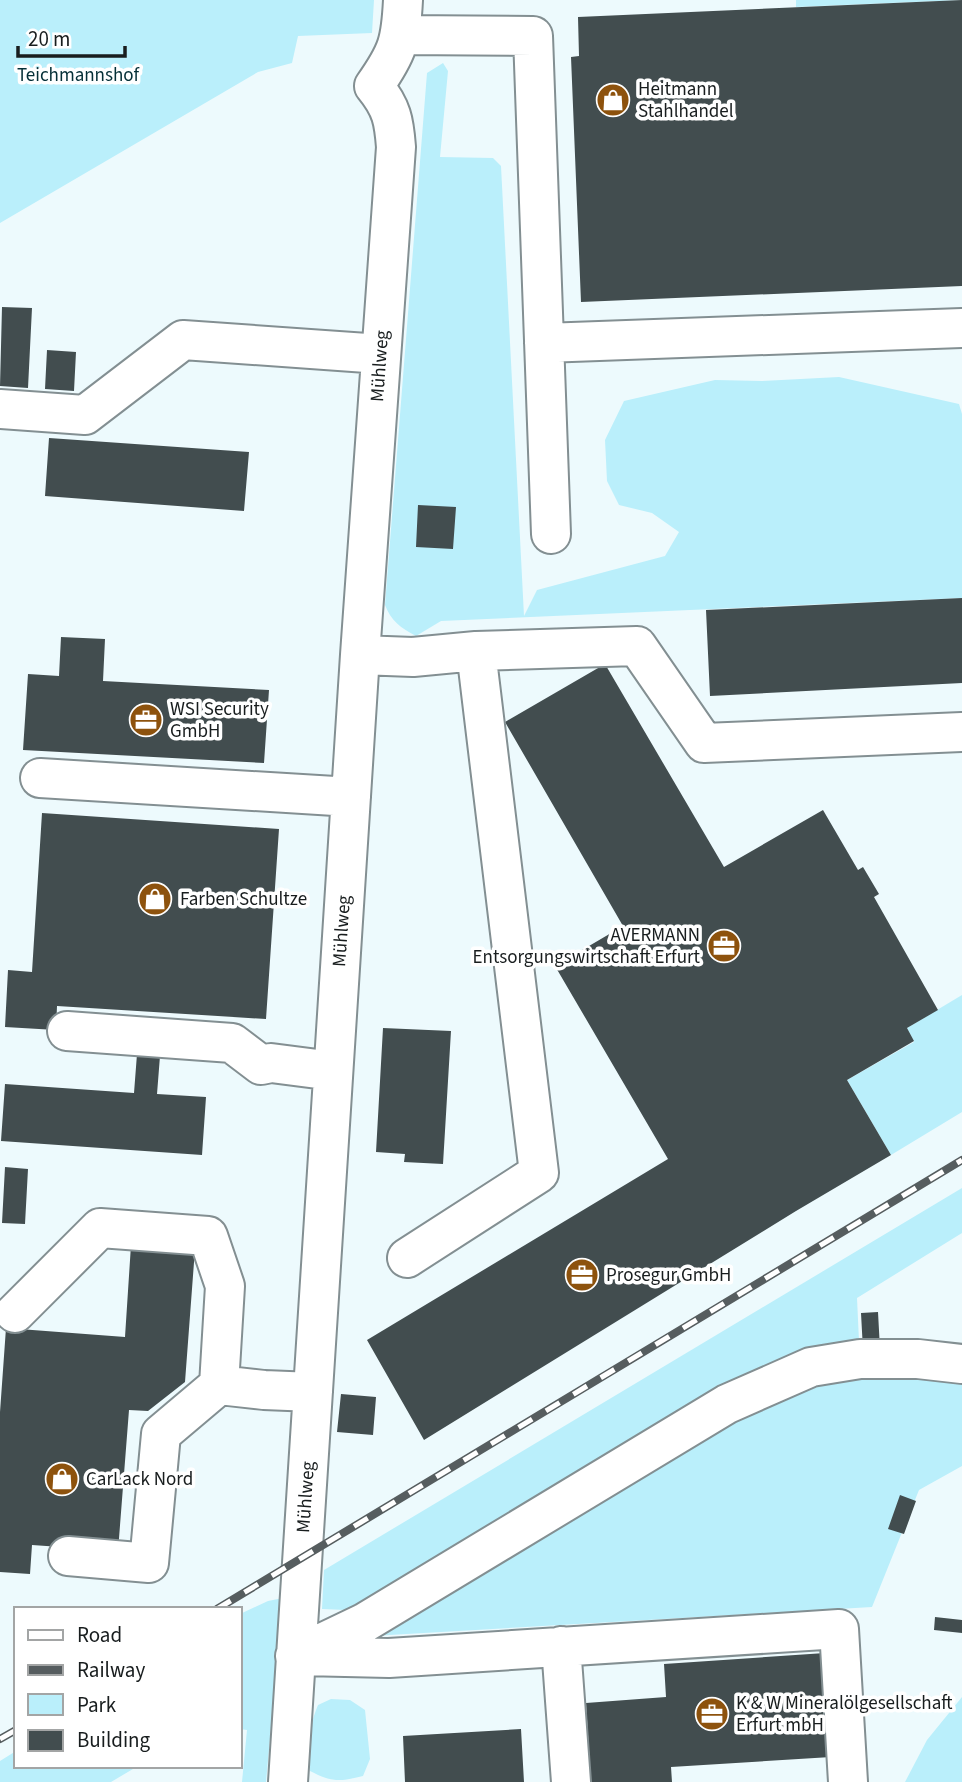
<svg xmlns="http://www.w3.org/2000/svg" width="962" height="1782" viewBox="0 0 962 1782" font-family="'Source Sans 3',sans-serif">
<rect width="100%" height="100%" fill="#edfafd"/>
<!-- green -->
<path fill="#baeffb" d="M0,0H374L372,33L298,36L292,63L258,72L0,223Z
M796,0H962L796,7Z
M443,63L448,71L440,157L493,158L501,166L524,616L537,590L665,556L679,532L652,513L619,505L607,481L605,440L624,401L715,380L762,381L839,377L959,404L962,414V598L441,621L416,636C401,628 391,621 385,605L427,73Z
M962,995V1112L891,1155L847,1080L914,1042L907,1028Z
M962,1188V1233L857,1298L859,1341L460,1556L346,1610L322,1609L324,1570Z
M860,1371L962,1378V1466L919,1490L872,1607L355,1637L788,1384Z
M283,1598L266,1782H242L247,1730L240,1729V1614L268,1601Z
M962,1697V1782H905L927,1740Z
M331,1699L350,1700L365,1710L370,1759L363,1776C340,1782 331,1782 310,1771C307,1749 309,1726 318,1705Z
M16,1751V1766H138L111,1782H0V1761Z"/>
<!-- building -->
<path fill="#424d4f" d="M962,0V286L581,302L571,57L579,56L578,17Z
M2,307L32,308L28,388L0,386Z
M47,350L76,352L74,391L45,389Z
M49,438L249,452L244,511L45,496Z
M418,505L456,507L453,549L416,547Z
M962,598V683L710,696L706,610Z
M61,637L105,639L103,681L269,690L264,763L23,750L28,674L59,676Z
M605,664L724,867L823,810L858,870L863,867L879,894L874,897L938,1010L907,1028L914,1041L847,1080L891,1155L796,1211L424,1440L367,1340L668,1159L555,966L623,926L505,722Z
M42,813L279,829L266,1019L57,1006L56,1030L5,1027L8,970L32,972Z
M383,1028L451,1031L443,1164L404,1162L405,1154L376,1152Z
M137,1054L160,1056L157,1094L206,1097L202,1155L1,1141L5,1084L134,1093Z
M5,1167L28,1169L25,1224L2,1223Z
M131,1245L195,1249L185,1382L148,1411L129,1410L118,1551L32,1545L30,1574L0,1572V1412L6,1328L125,1337Z
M878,1312L880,1349L863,1350L861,1313Z
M341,1394L376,1397L373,1435L337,1432Z
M900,1495L916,1501L904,1534L888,1529Z
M935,1617L962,1620V1633L934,1630Z
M825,1653L831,1757L671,1767L672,1782H591L586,1703L666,1697L664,1664Z
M521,1729L524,1782H405L403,1736Z"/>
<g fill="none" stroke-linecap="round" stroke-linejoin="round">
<defs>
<path id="minor" d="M401,35L533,36L551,534
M544,343L962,328
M0,409L85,415L183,340L381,354
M360,655L413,657L476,651L637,646L704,743L962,732
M40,778L351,797
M67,1031L232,1043L261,1065L271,1063L333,1071
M407,1258L539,1173L476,651
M15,1313L100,1228L208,1236L225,1286L219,1385
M68,1556L149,1563L161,1434L219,1385L264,1390L313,1392
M561,1646L571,1782
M295,1656L364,1623L727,1404L811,1367L860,1359H918L962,1364
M302,1656L389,1658L839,1629L848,1782
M288,1782L360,655L396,147C394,121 392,108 374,86C398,52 401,41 403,0"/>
</defs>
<!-- minor casing -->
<use href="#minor" stroke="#838f92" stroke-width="42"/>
<!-- minor -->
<use href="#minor" stroke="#fff" stroke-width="38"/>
<defs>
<path id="rail" d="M217,1609L962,1160
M0,1739L16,1730"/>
</defs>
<!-- rail casing -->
<use href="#rail" stroke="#565d5f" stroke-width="8"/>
<!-- rail -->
<use href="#rail" stroke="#fff" stroke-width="5" stroke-dasharray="16" stroke-linecap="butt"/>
</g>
<!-- icons -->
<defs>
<symbol id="shop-disc" viewBox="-11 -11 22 22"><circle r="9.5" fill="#8d520d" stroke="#fff"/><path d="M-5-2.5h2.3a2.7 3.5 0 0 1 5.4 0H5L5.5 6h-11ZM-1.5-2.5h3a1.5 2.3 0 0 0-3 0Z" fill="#fff"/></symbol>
<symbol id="office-disc" viewBox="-11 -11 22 22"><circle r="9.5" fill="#8d520d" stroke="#fff"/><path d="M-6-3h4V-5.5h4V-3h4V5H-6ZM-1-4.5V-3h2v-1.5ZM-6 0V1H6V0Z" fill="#fff"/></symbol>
</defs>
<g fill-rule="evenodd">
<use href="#shop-disc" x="594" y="81" width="38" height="38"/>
<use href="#office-disc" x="127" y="701" width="38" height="38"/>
<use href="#shop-disc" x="136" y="880" width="38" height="38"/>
<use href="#office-disc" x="705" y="927" width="38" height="38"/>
<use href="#office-disc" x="563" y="1256" width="38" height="38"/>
<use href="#shop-disc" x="43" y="1460" width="38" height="38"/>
<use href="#office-disc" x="693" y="1695" width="38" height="38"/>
</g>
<g text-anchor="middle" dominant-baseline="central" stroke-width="7" stroke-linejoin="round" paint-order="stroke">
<!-- park labels -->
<g font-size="19" fill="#052f37" stroke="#fff">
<text x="78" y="75">Teichmannshof</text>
</g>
<!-- poi labels -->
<g font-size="19" fill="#181d1e" stroke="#fff" text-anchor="start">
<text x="638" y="89">Heitmann<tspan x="638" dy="22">Stahlhandel</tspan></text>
<text x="170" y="709">WSI Security<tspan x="170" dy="22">GmbH</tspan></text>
<text x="180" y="899">Farben Schultze</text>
<text x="700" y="935" text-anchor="end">AVERMANN<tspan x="700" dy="22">Entsorgungswirtschaft Erfurt</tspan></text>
<text x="606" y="1275">Prosegur GmbH</text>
<text x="86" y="1479">CarLack Nord</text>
<text x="736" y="1703">K &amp; W Mineralölgesellschaft<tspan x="736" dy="22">Erfurt mbH</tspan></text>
</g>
<!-- street labels -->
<g font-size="19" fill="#181d1e" stroke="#fff">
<text transform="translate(380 366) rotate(-86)">Mühlweg</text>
<text transform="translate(342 931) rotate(-86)">Mühlweg</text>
<text transform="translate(306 1497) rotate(-86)">Mühlweg</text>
</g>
</g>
<!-- legend -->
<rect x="14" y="1607" width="228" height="161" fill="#ffffff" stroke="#a3a5a5" stroke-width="2"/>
<rect x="28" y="1630" width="35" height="10" fill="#ffffff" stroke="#a3a5a5" stroke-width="2"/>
<text x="77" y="1642" font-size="21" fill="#181d1e">Road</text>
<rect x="28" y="1665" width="35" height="10" fill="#565d5f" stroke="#a3a5a5" stroke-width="2"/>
<text x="77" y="1677" font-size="21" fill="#181d1e">Railway</text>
<rect x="28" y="1694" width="35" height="21" fill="#baeffb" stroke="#a3a5a5" stroke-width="2"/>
<text x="77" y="1712" font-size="21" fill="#181d1e">Park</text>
<rect x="28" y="1730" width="35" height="21" fill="#424d4f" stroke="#a3a5a5" stroke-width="2"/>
<text x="77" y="1747" font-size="21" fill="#181d1e">Building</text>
<!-- scale -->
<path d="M18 46v10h107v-10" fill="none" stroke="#181d1e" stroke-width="3.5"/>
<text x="28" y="46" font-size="21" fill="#181d1e" stroke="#ffffff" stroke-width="5" paint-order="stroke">20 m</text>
</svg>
